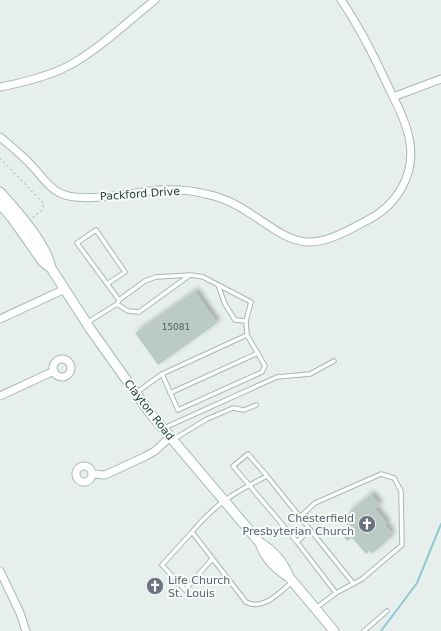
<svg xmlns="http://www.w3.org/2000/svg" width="441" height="631" viewBox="0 0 441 631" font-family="'DejaVu Sans',sans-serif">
<defs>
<filter id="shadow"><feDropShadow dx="3.5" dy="-3.5" stdDeviation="2" flood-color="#0004"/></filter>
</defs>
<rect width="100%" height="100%" fill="#e6efeb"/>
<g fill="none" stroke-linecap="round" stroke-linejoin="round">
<!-- stream -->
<path stroke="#8ec9d4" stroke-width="2" d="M381,631L417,583L441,524"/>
</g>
<!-- building -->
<path fill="#bbcac4" filter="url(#shadow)" d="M195,291L217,323L158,365L135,333Z
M371,494L380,505L375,509L387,523L385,525L392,533L389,535L391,537L372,554L370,551L366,554L352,538L347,541L343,536L348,532L347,521L351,518L348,513Z"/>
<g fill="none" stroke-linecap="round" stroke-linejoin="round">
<defs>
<path id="lane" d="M107,284L125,272L96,230L77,243L119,300
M218,285L225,304L235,320L246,321
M117,304L128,311L139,312L190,275
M88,322L117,304L119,300L145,281L156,277L191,275L203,277L251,302L246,321L247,335
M136,393L162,374L247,335L265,366L262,372L178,410L162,374
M170,393L258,353
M164,428L277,377L310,374L334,361
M174,439L207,419L233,408L244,410L256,405
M267,476L248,454L233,466L297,542L310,529
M192,532L162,565L185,590L212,559
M297,542L336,593
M292,582C279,593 263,611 246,602L192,532C215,504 235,492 267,476L300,517
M316,608L336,593L362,579L402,545L401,491L394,478L381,474L315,503L300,517L353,583
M364,631L387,611"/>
<path id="street" d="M0,87C21,83 42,78 62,69C93,55 127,22 155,0
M393,97L441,79
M0,137C11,146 22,155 32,166C41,175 47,186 58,192C79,205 134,192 159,190C175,189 191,190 206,194C222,197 238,205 251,214C269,225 285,240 307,242C327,243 349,230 366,221C395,207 415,177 410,143C407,122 395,101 386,82C373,54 359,26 341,0
M0,319L65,289
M53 368a9 9 0 1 1 18 0a9 9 0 1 1-18 0Z
M0,396L54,371
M76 474a8 8 0 1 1 16 0a8 8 0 1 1-16 0Z
M92,474L105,475L144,457L155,451L170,437
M0,571L20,613L26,631"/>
<path id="secondary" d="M0,192C17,211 46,243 51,268
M0,204L12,218L43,262L51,268L91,330L150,413L260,543C274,551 283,562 289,577
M260,543C265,558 276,569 289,577L334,631"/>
</defs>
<!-- lane casing -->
<use href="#lane" stroke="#a8b8b2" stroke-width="5.5"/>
<!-- street casing -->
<use href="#street" stroke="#a8b8b2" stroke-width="9"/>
<!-- secondary casing -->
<use href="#secondary" stroke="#a4bbb3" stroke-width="11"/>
<!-- path -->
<path stroke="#86b3a5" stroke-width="1" stroke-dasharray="2 3" stroke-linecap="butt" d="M0,158L44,204L42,210L32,218"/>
<!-- lane -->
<use href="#lane" stroke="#fff" stroke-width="3.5"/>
<!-- street -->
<use href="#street" stroke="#fff" stroke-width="7"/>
<!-- secondary -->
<use href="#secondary" stroke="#fff" stroke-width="9"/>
</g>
<!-- icons -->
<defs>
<symbol id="church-disc" viewBox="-11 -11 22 22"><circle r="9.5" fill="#6b7280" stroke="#f7fbf9"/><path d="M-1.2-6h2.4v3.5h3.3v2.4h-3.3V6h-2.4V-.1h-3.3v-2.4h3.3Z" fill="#fff"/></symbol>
</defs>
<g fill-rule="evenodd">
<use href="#church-disc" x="357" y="514" width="20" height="20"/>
<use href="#church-disc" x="145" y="576" width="20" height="20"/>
</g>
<g text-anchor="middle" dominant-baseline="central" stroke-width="4" stroke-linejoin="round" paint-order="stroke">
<!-- number labels -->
<g font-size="9" fill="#4a645c">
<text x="176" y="327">15081</text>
</g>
<!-- street labels -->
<g font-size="11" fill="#24423a" stroke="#f7fbf9">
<text transform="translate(140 194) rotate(-4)">Packford Drive</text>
<text transform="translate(149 410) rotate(52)">Clayton Road</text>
</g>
<!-- worship labels -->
<g font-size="11" fill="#5b616d" stroke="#f7fbf9" text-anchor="end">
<text x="354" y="518">Chesterfield<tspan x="354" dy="13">Presbyterian Church</tspan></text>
<text x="168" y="580" text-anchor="start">Life Church<tspan x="168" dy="13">St. Louis</tspan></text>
</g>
</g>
</svg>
